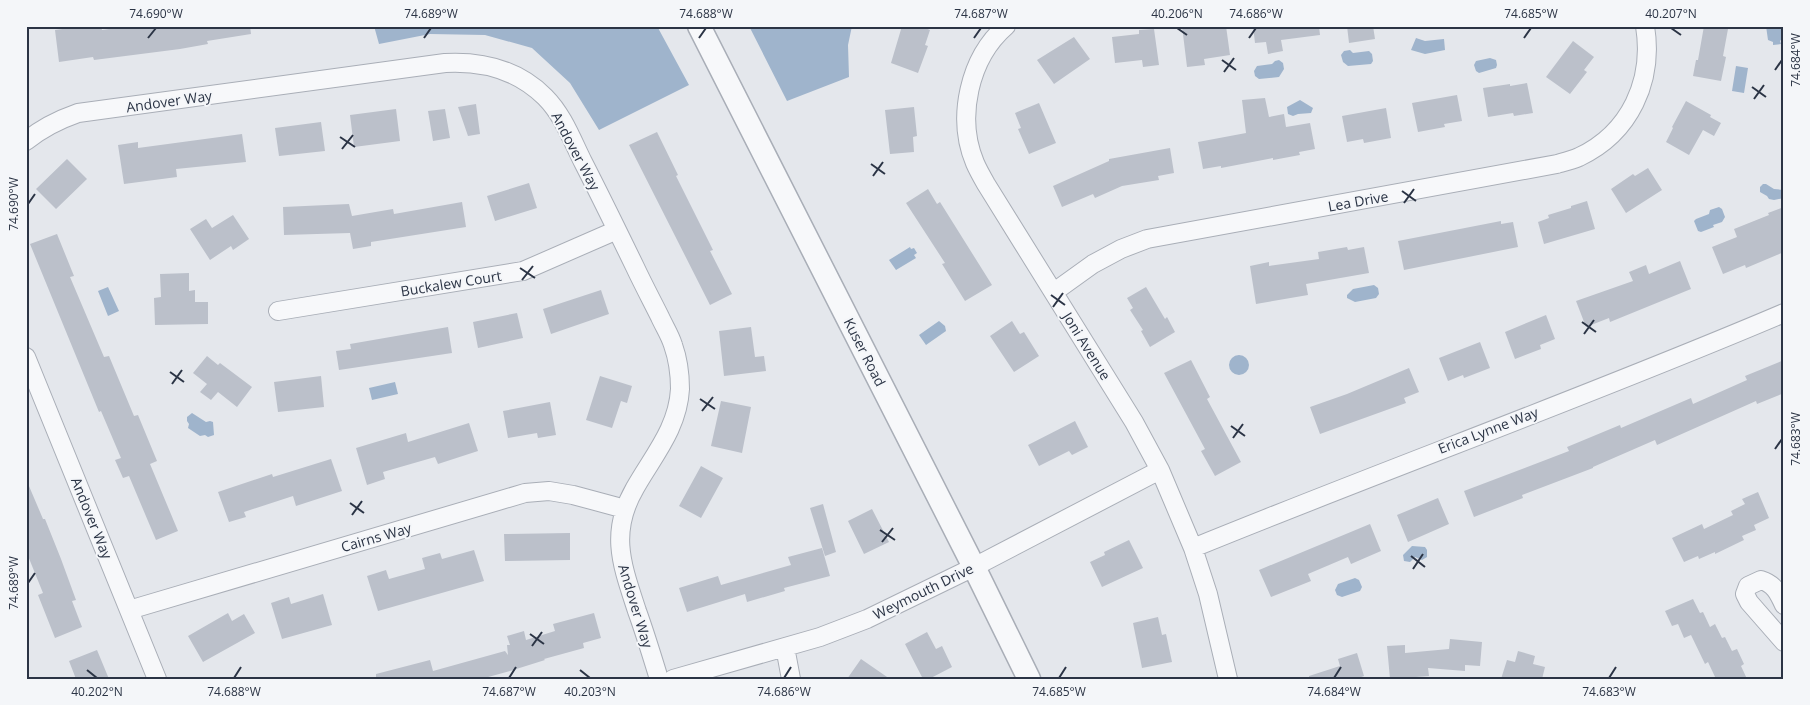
<svg xmlns="http://www.w3.org/2000/svg" width="1810" height="705" viewBox="0 0 1810 705" font-family="'Open Sans',sans-serif">
<rect width="100%" height="100%" fill="#e4e7ec"/>
<!-- water -->
<path fill="#9fb4cc" d="M374,26H657L689,85L599,130L570,83L532,48L485,35L430,34L379,44Z
M749,26H852L848,45L849,77L787,101Z
M1766,26H1784V36L1780,41L1781,44L1773,45V42L1768,40Z
M1416,38L1425,41L1444,39L1445,50L1425,54L1411,50Z
M1350,50L1353,53L1369,51L1372,54L1373,61L1371,64L1348,66L1343,62L1341,55L1344,51Z
M1490,58L1496,60L1497,65L1496,68L1479,73L1476,71L1474,65L1476,61Z
M1279,60L1283,63L1284,69L1279,77L1259,79L1255,76L1254,71L1257,66L1272,64L1275,61Z
M1736,66L1748,68L1744,93L1732,91Z
M1300,100L1313,108L1311,113L1298,114L1293,116L1288,114L1287,107Z
M1763,184H1766L1774,189L1784,190V198L1774,200L1769,199L1767,196L1760,192V187Z
M1719,207L1722,209L1725,217L1722,222L1713,225L1714,227L1701,232L1698,231L1694,221L1696,219L1709,214L1710,210Z
M910,247L911,249L914,248L917,253L914,255L916,258L896,270L889,260Z
M1374,285L1378,288L1379,294L1376,298L1355,302L1347,298V295L1353,289Z
M108,287L119,311L108,316L98,291Z
M939,321L945,326L946,331L926,345L919,335Z
M1229 365a10 10 0 1 1 20 0a10 10 0 1 1-20 0Z
M395,382L398,394L372,400L369,388Z
M192,413L206,422L210,421L213,422L214,435L208,437L205,435L200,436L188,428L189,424L187,421V417Z
M1412,546L1425,547L1427,550V557L1422,560L1415,557L1410,562L1404,561L1403,555Z
M1355,578L1359,580L1362,587L1360,591L1342,597L1337,595L1335,590L1338,584Z"/>
<!-- building -->
<path fill="#bbc0ca" d="M84,26H101L102,30L130,26H250L251,34L207,41L208,44L180,49L94,60L93,57L59,62L55,30Z
M902,26H920L930,30L925,45L928,46L918,73L891,63Z
M1182,26H1226L1230,55L1204,59L1205,65L1187,67Z
M1253,26H1319L1320,35L1281,40L1283,51L1268,54L1266,42L1255,43Z
M1347,26H1373L1375,39L1349,43Z
M1704,26L1728,29L1723,56L1726,57L1721,81L1693,76L1696,60H1698Z
M1154,29L1159,65L1143,67L1142,60L1115,63L1112,37L1139,34V30Z
M1074,37L1090,59L1054,84L1037,60Z
M1573,41L1594,57L1584,70L1587,72L1570,94L1546,77Z
M1527,83L1533,113L1514,116L1513,113L1488,117L1483,88L1510,84V86Z
M1457,95L1462,121L1444,124L1445,127L1418,132L1412,103Z
M1265,98L1269,117L1284,114L1286,127L1310,123L1315,149L1299,152L1300,155L1273,160V158L1221,168V166L1203,169L1198,142L1246,133L1242,100Z
M1686,101L1711,115L1710,117L1721,123L1714,136L1703,130L1689,155L1666,142L1673,128L1672,127Z
M1039,103L1056,143L1029,154L1018,129L1021,128L1015,113Z
M476,104L480,134L468,136L458,107Z
M914,107L917,136L913,137L914,152L890,154L885,110Z
M1386,108L1391,138L1364,143L1363,139L1347,142L1342,116Z
M396,109L400,141L354,147L350,115Z
M445,109L450,138L433,141L428,111Z
M321,122L325,151L279,156L275,128Z
M657,132L678,175L676,176L713,250L710,251L732,294L710,305L629,145Z
M242,134L246,162L176,169L177,177L124,184L118,145L138,142V148Z
M1170,148L1174,173L1158,176L1159,180L1122,186L1095,198L1093,194L1062,207L1053,186L1109,161V159Z
M67,159L87,179L56,209L36,189Z
M1648,168L1662,190L1626,213L1611,189L1633,174L1635,176Z
M529,183L537,208L495,221L487,196Z
M928,189L937,204L940,202L992,285L965,301L942,264L945,263L906,203Z
M1587,201L1595,229L1544,244L1538,222L1549,218L1548,215L1571,208V206Z
M462,202L466,227L371,242V246L353,249L350,233L284,235L283,207L349,204L352,216L393,209L394,214Z
M1784,207V252L1746,268L1745,265L1723,274L1712,247L1737,237L1734,229L1769,215L1768,213Z
M233,215L249,239L233,250L231,246L210,260L190,229L206,219L212,228Z
M1501,221V224L1513,222L1518,247L1404,270L1398,241Z
M57,234L74,276L70,277L104,357L109,356L134,416L138,415L157,461L150,464L178,531L156,540L129,476L123,478L115,460L121,458L101,411L99,412L30,244Z
M1347,247L1348,250L1364,247L1369,273L1306,284L1308,295L1256,304L1250,266L1269,262V266L1319,259L1318,252Z
M1680,261L1691,289L1610,322L1609,318L1586,327L1576,301L1633,281L1629,272L1646,265L1649,274Z
M189,273V291L195,290V302H208V324L155,325L154,298L161,297L160,274Z
M1146,287L1165,319L1167,317L1175,332L1150,347L1141,331L1143,330L1130,310L1133,308L1127,298Z
M601,290L609,314L551,334L543,309Z
M517,313L523,338L478,348L473,322Z
M1546,315L1555,339L1540,345L1541,349L1515,359L1505,332Z
M1012,321L1020,334L1024,332L1039,356L1014,372L990,336Z
M448,327L452,353L339,370L336,351L351,349L350,344Z
M751,327L755,357L764,356L766,371L724,376L719,331Z
M1480,342L1490,368L1464,378L1463,375L1448,381L1439,358Z
M207,356L218,365L220,363L252,387L237,407L218,392L211,400L200,392L207,384L193,373Z
M1191,360L1210,397L1207,399L1241,462L1215,476L1201,451L1205,449L1164,373Z
M1784,360V393L1757,404L1756,401L1657,445L1655,440L1593,467V468L1522,495L1523,498L1474,517L1464,491L1569,451L1567,447L1620,425L1621,428L1691,398L1693,404L1747,380L1745,376Z
M1409,368L1419,392L1404,398L1406,403L1320,434L1310,407L1347,394Z
M321,376L324,407L278,412L274,382Z
M600,376L632,386L627,403L621,401L612,428L586,420Z
M721,401L751,407L742,453L711,446Z
M550,402L556,435L538,438L537,433L508,438L503,411Z
M1075,421L1088,447L1072,455L1069,451L1039,466L1028,445Z
M469,423L478,451L438,464L435,457L383,472L385,479L367,485L356,448L406,433L408,442Z
M331,459L342,491L296,506L293,496L244,512L246,517L229,522L218,492L272,474L273,477Z
M701,466L723,478L701,518L679,506Z
M26,479L43,519H45L61,559L76,600L72,601L82,627L55,638L38,595L43,593L26,551Z
M1758,492L1769,518L1754,525L1756,530L1742,536L1744,540L1715,554V552L1699,559L1698,556L1684,562L1672,538L1702,524L1704,529L1733,515L1731,511L1745,504L1742,499Z
M1438,498L1449,524L1408,542L1397,515Z
M823,504L836,552L825,556L810,508Z
M872,509L889,542L864,554L848,521Z
M1370,524L1381,551L1351,564L1348,557L1308,574L1311,581L1271,597L1259,570Z
M570,533V560L505,561L504,534Z
M1129,540L1143,568L1102,587L1090,562L1105,555L1104,552Z
M822,548L830,576L784,588L785,591L747,602L745,594L687,612L679,588L718,576L721,585L791,565L788,557Z
M474,550L484,581L378,611L367,576L386,570L389,579L425,569L422,558L440,553L442,559Z
M323,594L332,625L282,639L271,603L289,597L291,604Z
M1693,599L1700,613L1703,612L1710,627L1715,624L1722,638L1725,637L1732,651L1737,649L1744,664L1741,666L1747,679H1716L1708,662L1705,664L1691,635L1684,638L1678,624L1672,626L1665,611Z
M228,613L232,621L244,614L255,633L203,662L188,636Z
M594,613L601,638L583,643L584,648L544,659L545,660L510,671L481,679H376V674L430,660L433,671L505,651L508,655L507,645H510L507,636L524,631L526,640L555,631L553,624Z
M1158,617L1162,635L1166,634L1172,662L1142,668L1133,623Z
M927,632L936,649L942,646L952,667L929,679H923L905,644Z
M1450,639L1482,642L1480,666L1465,665V671L1428,668L1429,676L1390,679L1387,646L1405,645V653L1449,649Z
M97,650L109,679H76L69,661Z
M1518,651L1535,656L1533,664L1545,667L1542,679H1501L1507,660L1515,662Z
M1357,653L1364,676L1356,679H1309V676L1340,666L1338,659Z
M861,659L890,679H847Z"/>
<g fill="none" stroke-linecap="round" stroke-linejoin="round">
<defs>
<path id="minor" d="M1006,26C969,58 956,118 975,163C978,170 982,177 986,184L1134,422L1160,470L1193,548L1208,594L1228,679
M26,141C42,128 58,120 78,113L445,63C482,61 518,70 545,97C563,115 572,140 583,162C601,197 618,232 635,267C643,284 652,301 660,317C664,326 670,335 673,345C678,359 680,374 680,389C678,428 653,456 635,488C609,533 622,565 637,611C645,633 652,656 659,679
M1054,292L1093,264L1121,249L1147,239L1557,164C1564,162 1572,160 1579,157C1630,133 1654,81 1645,26
M278,311L523,271L617,230
M26,357L157,679
M1193,548C1389,468 1589,396 1784,313
M1784,605C1778,592 1774,584 1761,580L1748,586L1745,594L1749,602L1784,642
M129,610L525,493L549,491L573,495L625,509
M785,647L791,679
M673,679L820,637L867,619L974,567L1160,470"/>
<path id="tertiary" d="M699,26L974,567L1029,679"/>
</defs>
<!-- minor casing -->
<use href="#minor" stroke="#a9aeb7" stroke-width="20"/>
<!-- tertiary casing -->
<use href="#tertiary" stroke="#a9aeb7" stroke-width="25"/>
<!-- minor -->
<use href="#minor" stroke="#f7f8fa" stroke-width="18"/>
<!-- tertiary -->
<use href="#tertiary" stroke="#f7f8fa" stroke-width="22"/>
</g>
<!-- ticks -->
<path fill="none" stroke="#2b3445" stroke-width="2" d="M1177,28L1187,35M1671,28L1681,35M148,38L156,28M424,38L431,28M699,38L706,28M974,38L981,28M1249,38L1256,28M1524,38L1531,28M1222,60L1236,70M1775,70L1782,60M1224,72L1234,58M1752,87L1766,97M1754,99L1764,85M340,137L355,147M342,149L353,135M871,164L885,174M873,176L883,162M1402,191L1416,201M1404,203L1414,189M28,204L35,194M520,268L535,278M522,280L533,266M1051,295L1065,305M1053,307L1063,293M1582,322L1596,332M1584,334L1594,320M170,372L184,382M172,384L182,370M700,399L715,409M702,411L713,397M1231,426L1245,436M1233,438L1243,424M1775,449L1782,439M350,503L364,513M352,515L362,501M880,530L895,540M882,542L893,528M1411,556L1425,567M1413,569L1423,554M28,583L35,573M530,634L544,644M532,646L542,632M87,670L97,678M580,670L590,678M234,678L241,667M509,678L516,667M784,678L791,667M1059,678L1066,667M1334,678L1341,667M1609,678L1616,667"/>
<g text-anchor="middle" dominant-baseline="central" stroke-width="4" stroke-linejoin="round" paint-order="stroke">
<!-- street labels -->
<g font-size="14" fill="#2b3445" stroke="#f4f6f9">
<text transform="translate(169 101) rotate(-8)">Andover Way</text>
<text transform="translate(576 151) rotate(62)">Andover Way</text>
<text transform="translate(1358 201) rotate(-10)">Lea Drive</text>
<text transform="translate(451 283) rotate(-9)">Buckalew Court</text>
<text transform="translate(1087 346) rotate(58)">Joni Avenue</text>
<text transform="translate(865 352) rotate(63)">Kuser Road</text>
<text transform="translate(1488 430) rotate(-21)">Erica Lynne Way</text>
<text transform="translate(92 518) rotate(68)">Andover Way</text>
<text transform="translate(376 537) rotate(-16)">Cairns Way</text>
<text transform="translate(923 591) rotate(-26)">Weymouth Drive</text>
<text transform="translate(636 606) rotate(73)">Andover Way</text>
</g>
</g>
<!-- border -->
<rect width="1810" height="705" fill="none" stroke="#f4f6f9" stroke-width="55"/>
<rect x="28" y="28" width="1754" height="650" fill="none" stroke="#2b3445" stroke-width="2"/>
<g font-size="12" text-anchor="middle" fill="#2b3445">
<text x="156" y="18">74.690°W</text>
<text x="431" y="18">74.689°W</text>
<text x="706" y="18">74.688°W</text>
<text x="981" y="18">74.687°W</text>
<text x="1177" y="18">40.206°N</text>
<text x="1256" y="18">74.686°W</text>
<text x="1531" y="18">74.685°W</text>
<text x="1671" y="18">40.207°N</text>
<text transform="translate(1796 60) rotate(-90)" y="4">74.684°W</text>
<text transform="translate(14 204) rotate(-90)" y="4">74.690°W</text>
<text transform="translate(1796 439) rotate(-90)" y="4">74.683°W</text>
<text transform="translate(14 583) rotate(-90)" y="4">74.689°W</text>
<text x="97" y="696">40.202°N</text>
<text x="234" y="696">74.688°W</text>
<text x="509" y="696">74.687°W</text>
<text x="590" y="696">40.203°N</text>
<text x="784" y="696">74.686°W</text>
<text x="1059" y="696">74.685°W</text>
<text x="1334" y="696">74.684°W</text>
<text x="1609" y="696">74.683°W</text>
</g>
</svg>
